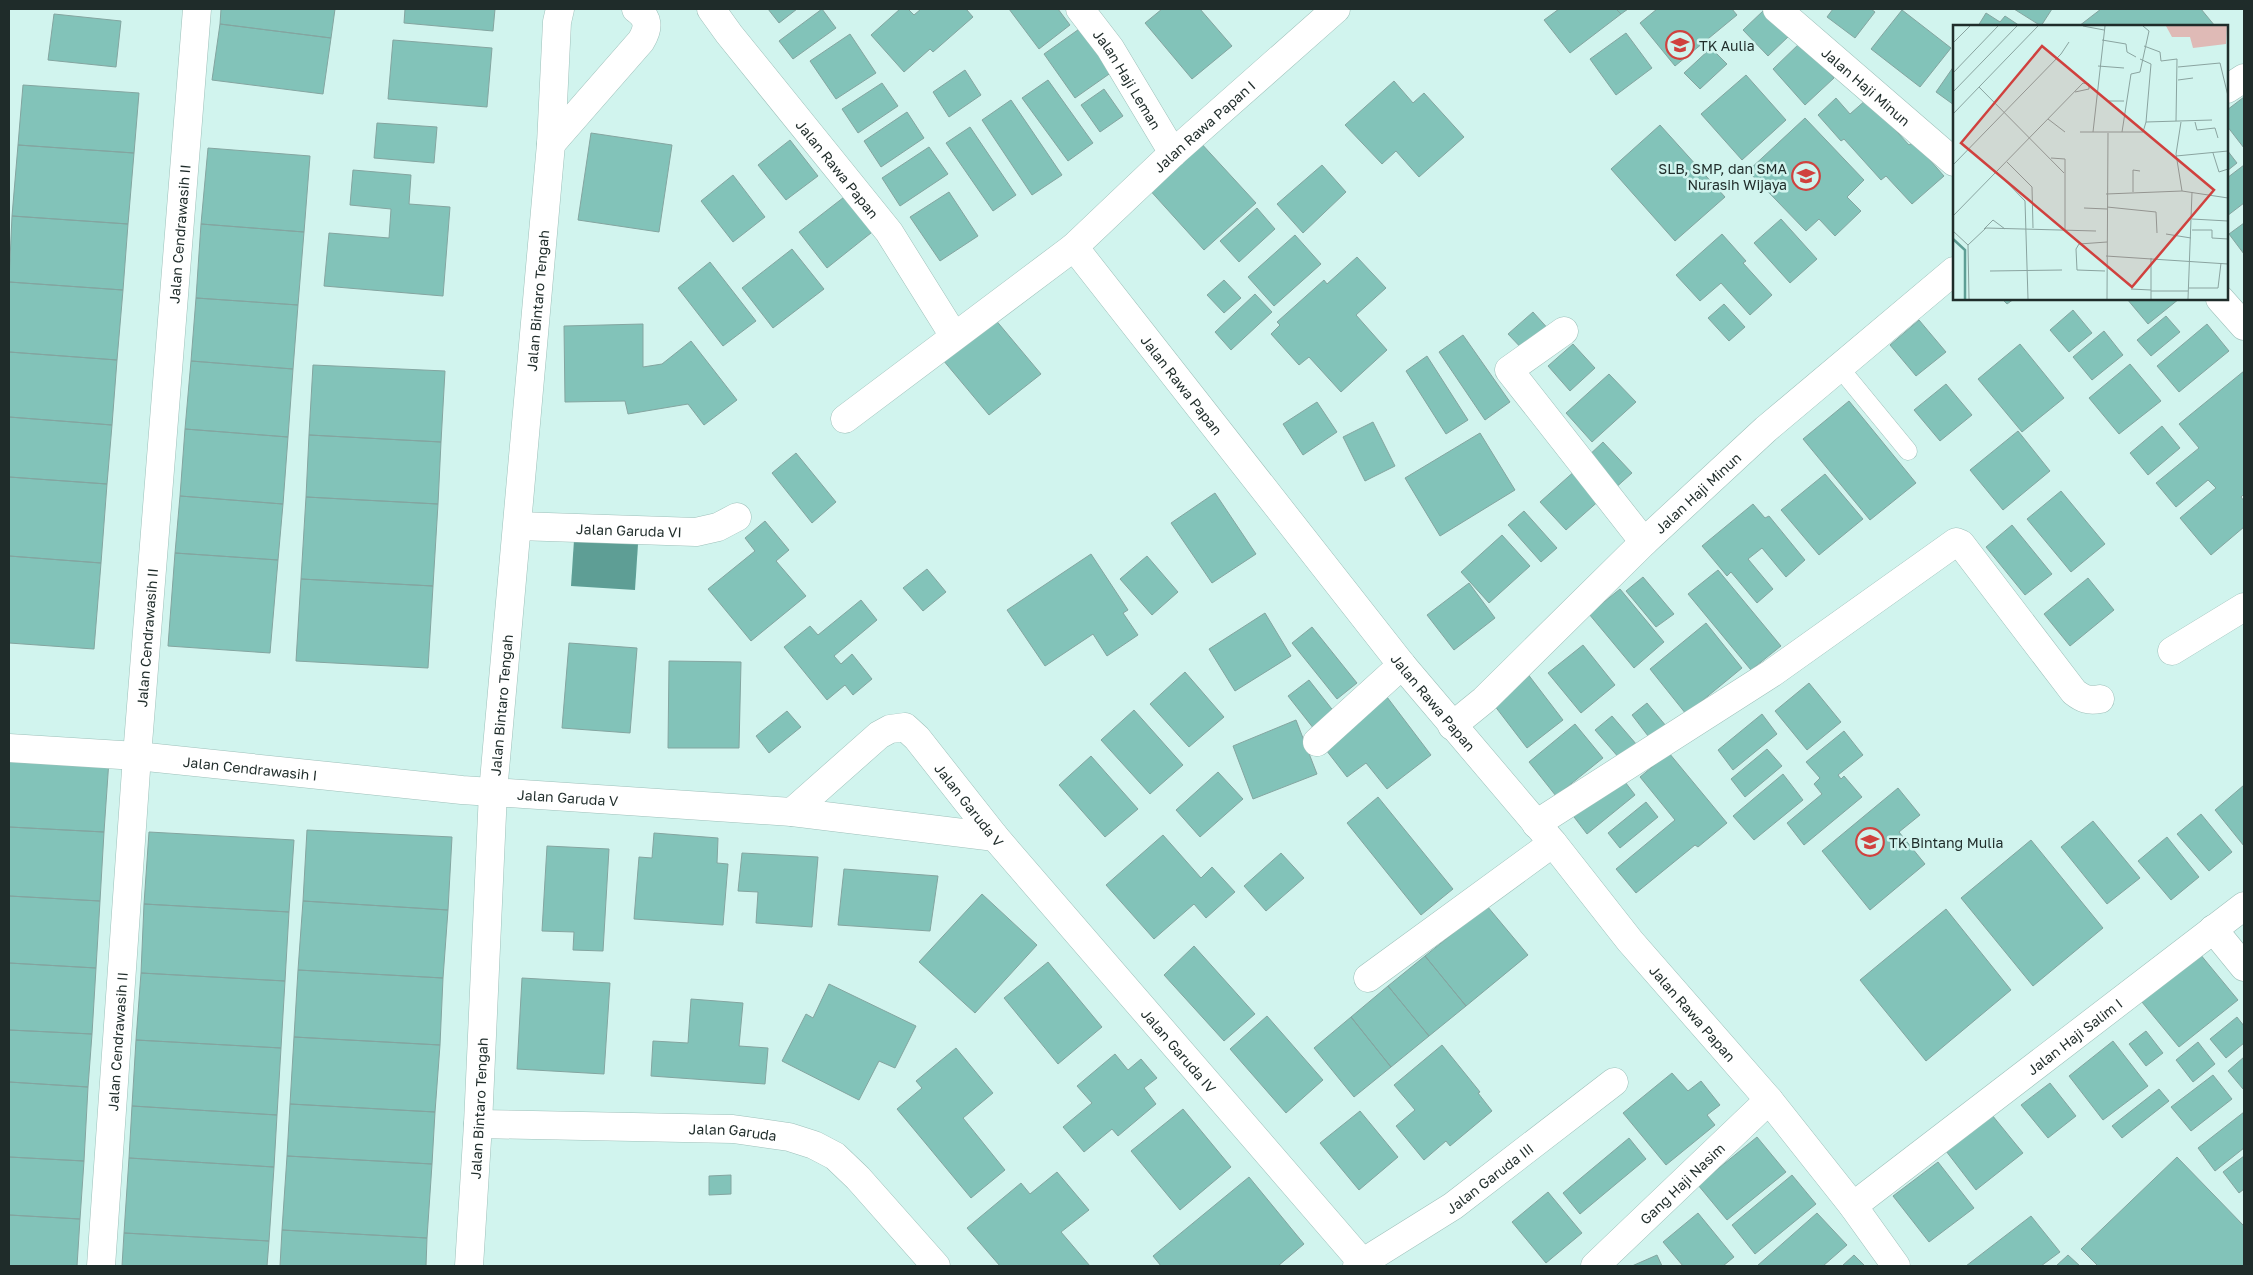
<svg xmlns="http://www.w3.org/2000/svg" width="2253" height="1275" viewBox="0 0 2253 1275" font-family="'Golos Text',sans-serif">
<rect width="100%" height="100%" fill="#d1f4ee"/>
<!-- water -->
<path fill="#5e9e95" d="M574,540L638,544L635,590L571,586Z"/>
<!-- building -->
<path fill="#82c3b9" stroke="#84a5a0" d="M221,9H335L331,38L220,24Z
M405,9H495L493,31L404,23Z
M768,9H797L779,23Z
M822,9L836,28L793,59L779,41Z
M900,9H908L914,15L921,9H966L973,17L933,52L930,49L904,72L871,35Z
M1009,9H1058L1070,25L1039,49Z
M1162,9H1200L1232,46L1192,79L1145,23Z
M1559,9H1616L1621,14L1570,53L1544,20Z
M1616,9H1628L1621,14Z
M1657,9H1732L1737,15L1675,66L1640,23Z
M1833,9H1871L1875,12L1855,38L1827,17Z
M2014,9H2052L2041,26Z
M2101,9H2201L2215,26H2079Z
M1764,10L1789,36L1768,56L1743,30Z
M1902,10L1951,48L1920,87L1871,49Z
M1986,13L2000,22L2005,16L2020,26H1978Z
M54,14L121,21L116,67L48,60Z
M220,24L331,38L323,94L212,80Z
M1082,27L1112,72L1075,98L1044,54Z
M1626,33L1652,68L1616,95L1590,59Z
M850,34L876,73L836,99L810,61Z
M393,40L492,48L487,107L388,99Z
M1801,42L1834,78L1805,105L1773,69Z
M1711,48L1727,64L1700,89L1684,73Z
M1954,66V105L1936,92Z
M965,70L981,95L949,117L933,92Z
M1746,75L1786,120L1742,160L1701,114Z
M1048,80L1093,143L1068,161L1022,98Z
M1394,81L1413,103L1424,93L1464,137L1419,177L1396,151L1382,164L1345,125Z
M882,83L898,106L858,133L842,109Z
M23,85L139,93L134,153L18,145Z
M1104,89L1123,116L1100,132L1081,105Z
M2244,97V148L2227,126V110Z
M1836,98L1850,114L1867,99L1909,145L1914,142L1944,176L1912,204L1886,176L1881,180L1844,139L1841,141L1818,115Z
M1011,100L1062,175L1032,195L982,120Z
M907,112L924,138L881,167L864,141Z
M1805,118L1864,180L1847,197L1861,211L1835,236L1819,219L1806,231L1748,171Z
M377,123L437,127L434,163L374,158Z
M1660,125L1725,197L1675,241L1611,169Z
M970,127L1016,195L993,211L946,143Z
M591,133L672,145L659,232L578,220Z
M790,140L818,176L786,200L758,165Z
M1199,141L1256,203L1204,250L1147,187Z
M18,145L134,153L128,224L12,216Z
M929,147L948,174L900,206L882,178Z
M208,148L310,156L304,232L201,224Z
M2227,150L2237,163L2227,171Z
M1322,165L1346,192L1303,233L1277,204Z
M2244,165V203L2227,216V178Z
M353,170L411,175L409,204L450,207L443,296L324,286L329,233L389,238L391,209L350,205Z
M733,175L765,217L733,242L701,201Z
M949,192L978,236L940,261L910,217Z
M848,194L876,229L827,268L799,232Z
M1257,208L1275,229L1239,262L1220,241Z
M12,216L128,224L123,290L9,282Z
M1781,219L1817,259L1790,283L1754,243Z
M2244,223V254L2229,234Z
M201,224L304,232L298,305L196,298Z
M1722,234L1746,261L1743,263L1772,295L1750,315L1721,283L1700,301L1676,275Z
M1295,235L1321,264L1274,306L1248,277Z
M792,249L824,289L773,328L742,288Z
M1357,257L1386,288L1356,315L1387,350L1341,392L1309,357L1299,365L1271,334L1280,325L1277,322L1324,280L1327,284Z
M710,262L756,321L723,346L678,288Z
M1224,280L1241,298L1224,313L1207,295Z
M9,282L123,290L117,360L9,352Z
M1255,294L1272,312L1231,350L1215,332Z
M196,298L298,305L293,369L191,361Z
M2002,299H2014L2007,304Z
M2127,299H2179L2148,324Z
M1724,304L1745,327L1729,341L1708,318Z
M2073,310L2092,333L2069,352L2050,330Z
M1533,312L1551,332L1527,354L1508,334Z
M2166,316L2180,332L2151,356L2137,340Z
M994,318L1041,374L989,415L943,360Z
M1919,320L1946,352L1916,376L1890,345Z
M643,324V367L662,364L691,341L737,400L704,425L688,404L628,414L625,401L565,402L564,326Z
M2207,324L2229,351L2179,392L2157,366Z
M2104,331L2123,355L2092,380L2073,357Z
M1463,335L1510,402L1485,420L1439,352Z
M1573,344L1595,368L1570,391L1548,366Z
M2020,344L2064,398L2022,432L1978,379Z
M9,352L117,360L112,425L9,417Z
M1427,356L1468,420L1446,434L1406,371Z
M191,361L293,369L288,437L185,429Z
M2130,364L2161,401L2119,434L2089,398Z
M313,365L445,371L441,442L309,435Z
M2244,371V494L2241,497L2244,501V527L2211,555L2180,518L2216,488L2208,480L2176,507L2156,483L2199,448L2179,424Z
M1609,374L1636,402L1592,442L1566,413Z
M1946,384L1972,415L1940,441L1914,410Z
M1849,401L1916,483L1870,520L1803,439Z
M1317,402L1337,432L1303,455L1283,424Z
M9,417L112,425L107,484L9,477Z
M1373,422L1395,466L1365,481L1343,437Z
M2162,426L2180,448L2148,475L2130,453Z
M185,429L288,437L283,504L180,496Z
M2018,431L2050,471L2003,510L1970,470Z
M1480,433L1515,490L1440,536L1405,478Z
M309,435L441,442L438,504L306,497Z
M1603,442L1632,473L1613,490L1585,459Z
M796,453L836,502L812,523L772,473Z
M1577,469L1602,498L1566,530L1540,502Z
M1825,474L1863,519L1819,555L1781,510Z
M9,477L107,484L101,563L9,556Z
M2061,491L2105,544L2071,572L2027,519Z
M1215,493L1256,554L1212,583L1171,523Z
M180,496L283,504L278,560L175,553Z
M306,497L438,504L433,586L301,579Z
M1753,504L1765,518L1769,516L1805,560L1786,577L1762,548L1748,559L1773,589L1757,603L1731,572L1727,576L1702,546Z
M1524,511L1557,548L1541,562L1508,525Z
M765,521L789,550L776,561L806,596L751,641L708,589L755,551L745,538Z
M2012,525L2052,574L2025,595L1986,547Z
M1502,535L1530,566L1489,603L1461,572Z
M175,553L278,560L270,653L168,646Z
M1091,554L1128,610L1123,613L1138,635L1107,656L1093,634L1045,666L1007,610Z
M9,556L101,563L94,649L9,643Z
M1147,556L1178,592L1152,615L1120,579Z
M927,569L946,592L923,611L903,588Z
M1718,570L1781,646L1751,670L1688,594Z
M1643,577L1674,614L1656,627L1626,591Z
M2088,578L2114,610L2070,646L2044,614Z
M301,579L433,586L428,668L296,661Z
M1469,583L1495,618L1454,650L1427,615Z
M1620,589L1664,642L1634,668L1589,614Z
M861,600L877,620L834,656L841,664L852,654L872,679L853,695L845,685L827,700L784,647L810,626L818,635Z
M1265,613L1291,656L1235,691L1209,649Z
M1706,623L1742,668L1686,714L1650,669Z
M1312,627L1357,683L1337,699L1292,643Z
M569,643L637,648L630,733L562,728Z
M1583,645L1615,685L1581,713L1548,673Z
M669,661L741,662L739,748H668Z
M1185,672L1224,717L1189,747L1150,704Z
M1527,673L1563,720L1527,748L1491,701Z
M1309,680L1335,713L1314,729L1288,696Z
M1809,683L1841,722L1807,750L1775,711Z
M1387,697L1431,755L1387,789L1366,763L1347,777L1323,746Z
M1647,703L1671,732L1655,745L1632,715Z
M1134,710L1183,765L1150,794L1101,740Z
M787,711L801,727L769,753L756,736Z
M1762,714L1777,734L1733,770L1718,750Z
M1612,716L1637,745L1620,759L1595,730Z
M1296,720L1317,774L1253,799L1233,746Z
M1575,724L1603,758L1556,796L1529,762Z
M1844,731L1863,755L1838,775L1841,779L1844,776L1862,797L1804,845L1787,823L1822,794L1814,784L1820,778L1806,762Z
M1767,749L1782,766L1745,797L1731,779Z
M1669,753L1727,823L1698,847L1695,845L1636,893L1616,869L1675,820L1640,777Z
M9,754L109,760L104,832L9,827Z
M1091,756L1138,809L1105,837L1059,785Z
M1218,772L1243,799L1200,837L1176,810Z
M1619,774L1635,795L1587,834L1571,813Z
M1783,774L1803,800L1754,840L1733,816Z
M2244,785V846L2215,810Z
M1898,788L1920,815L1899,832L1925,864L1870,910L1822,851Z
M1378,797L1453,889L1421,915L1347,823Z
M1646,802L1658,817L1620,848L1608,833Z
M2201,814L2232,852L2209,871L2177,834Z
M2093,821L2140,878L2107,904L2061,847Z
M9,827L104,832L100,901L9,896Z
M307,830L452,837L448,910L303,901Z
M149,832L294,840L289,912L144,904Z
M654,833L718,838L717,863L728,864L723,925L634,919L639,857L652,858Z
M1163,835L1201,878L1212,867L1235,892L1206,918L1194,904L1154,939L1106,885Z
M2167,837L2199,877L2171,900L2138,861Z
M2031,840L2103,928L2033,986L1961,898Z
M547,846L609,849L603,951L573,950L574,932L542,931Z
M742,853L818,857L812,927L756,923L758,892L738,891Z
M1281,853L1304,878L1266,911L1244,886Z
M844,869L938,876L930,931L838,925Z
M982,894L1037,945L975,1013L919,962Z
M9,896L100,901L96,968L9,963Z
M303,901L448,910L443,978L298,970Z
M144,904L289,912L285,981L141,973Z
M1487,906L1528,955L1466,1006L1425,956Z
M1946,909L2011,990L1926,1061L1860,980Z
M1194,946L1255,1014L1224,1041L1164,975Z
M2195,948L2238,1000L2179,1047L2137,996Z
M1425,956L1466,1006L1429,1036L1388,986Z
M1048,962L1102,1027L1058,1064L1004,998Z
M9,963L96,968L92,1034L9,1030Z
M298,970L443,978L440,1045L294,1037Z
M141,973L285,981L281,1048L136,1040Z
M522,978L610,983L604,1074L517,1069Z
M829,984L916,1026L895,1068L879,1061L859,1100L782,1061L806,1014L813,1018Z
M1388,986L1429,1036L1391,1067L1351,1017Z
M691,999L743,1003L739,1046L768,1048L765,1084L651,1076L653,1041L688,1043Z
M1267,1016L1323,1080L1286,1113L1230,1049Z
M1351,1017L1391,1067L1354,1097L1314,1048Z
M2237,1017L2244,1026V1043L2226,1058L2210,1039Z
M9,1030L92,1034L88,1087L9,1082Z
M2146,1031L2163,1053L2146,1066L2129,1044Z
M294,1037L440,1045L435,1112L290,1104Z
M136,1040L281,1048L277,1115L132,1106Z
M2113,1041L2148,1086L2103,1120L2069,1076Z
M2198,1042L2215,1064L2193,1082L2176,1060Z
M1442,1045L1480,1092L1478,1093L1492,1111L1450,1146L1446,1141L1424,1160L1396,1126L1415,1110L1394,1085Z
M956,1048L993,1093L963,1118L1005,1170L971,1198L897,1109L922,1088L916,1081Z
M1115,1054L1128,1070L1141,1059L1157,1078L1144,1088L1156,1104L1118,1136L1112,1129L1084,1152L1063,1127L1092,1103L1077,1086Z
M2244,1057V1088L2243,1089L2228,1071Z
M1672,1073L1688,1091L1701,1081L1720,1105L1707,1115L1715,1125L1666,1165L1623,1113Z
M2213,1075L2232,1099L2191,1131L2171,1107Z
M9,1082L88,1087L84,1161L9,1157Z
M2050,1083L2076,1116L2048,1138L2021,1105Z
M2159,1089L2169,1101L2122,1138L2112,1126Z
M290,1104L435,1112L432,1164L287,1156Z
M132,1106L277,1115L274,1167L129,1158Z
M1183,1109L1231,1167L1180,1210L1131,1151Z
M1360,1111L1398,1157L1359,1190L1320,1143Z
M2244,1112V1148L2215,1171L2198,1148Z
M1992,1115L2023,1153L1976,1190L1946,1151Z
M1757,1137L1786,1172L1727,1220L1698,1185Z
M1629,1138L1646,1159L1580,1214L1563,1193Z
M287,1156L432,1164L427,1238L282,1230Z
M2244,1156V1189L2239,1193L2223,1172Z
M9,1157L84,1161L80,1219L9,1215Z
M2177,1157L2244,1226V1266H2098L2081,1249Z
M129,1158L274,1167L269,1241L124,1233Z
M1938,1162L1974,1208L1929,1242L1893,1196Z
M1057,1172L1089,1210L1061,1232L1090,1266H1000L967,1228L1021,1183L1030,1194Z
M731,1175V1194L709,1195V1176Z
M1792,1175L1816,1204L1755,1254L1732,1225Z
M1249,1177L1304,1244L1278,1266H1161L1153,1256Z
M1548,1192L1582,1233L1546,1263L1512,1222Z
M1698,1213L1734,1257L1723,1266H1683L1663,1242Z
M1817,1213L1847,1245L1823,1266H1757Z
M9,1215L80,1219L77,1266H9Z
M2031,1216L2060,1252L2041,1266H1966Z
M282,1230L427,1238L426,1266H280Z
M124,1233L269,1241L267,1266H122Z
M1657,1255L1662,1266H1632Z
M1854,1255L1865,1266H1842Z
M2068,1255L2080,1266H2056Z"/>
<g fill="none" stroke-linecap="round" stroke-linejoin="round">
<defs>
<path id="lane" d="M1839,367L1908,451"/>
<g id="street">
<path id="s1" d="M711,9L729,34L889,232L954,336"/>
<path id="s2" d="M1080,9L1110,48L1173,153"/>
<path id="s3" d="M1777,9L1954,162"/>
<path d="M2227,89L2244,78"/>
<path d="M551,144L641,41C649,28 649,18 636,9"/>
<path id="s4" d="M1074,247L1402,665L1553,843L1630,941L1769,1100L1853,1206L1896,1266"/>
<path d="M2220,299L2244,326"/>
<path d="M1564,331L1509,370L1644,542"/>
<path id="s5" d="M845,419L1074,247L1173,153L1336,9"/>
<path id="s6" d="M518,526L696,532L718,527L737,517"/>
<path d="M2172,651L2244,607"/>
<path id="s7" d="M1452,726L1484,700L1644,542L1766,429L1954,271"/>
<path d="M1317,742L1402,665"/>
<path id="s8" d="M9,748L137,756L462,790L792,812L995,837"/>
<path id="s9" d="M792,812L879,735L890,729L905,727L917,738L995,837L1362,1262"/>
<path d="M1536,824L1772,673L1956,542L1961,544L2074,692C2083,699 2088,701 2100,699"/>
<path d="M2213,929L2244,967"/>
<path d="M1368,978L1553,843"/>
<path id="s10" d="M478,1124L733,1129L789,1137L814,1145L835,1156L858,1178L936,1266"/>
<path id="s11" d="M1853,1206L2244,906"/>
<path id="s12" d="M101,1266L137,756L197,9"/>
<path id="s13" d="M469,1266L478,1124L493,792L551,144L557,22L560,9"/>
<path id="s14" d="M1357,1266L1453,1206L1614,1082"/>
<path id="s15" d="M1595,1266L1769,1100"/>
</g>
</defs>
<!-- lane casing -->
<use href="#lane" stroke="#9ec0ba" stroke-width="19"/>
<!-- street casing -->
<use href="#street" stroke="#9ec0ba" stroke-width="29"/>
<!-- lane -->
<use href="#lane" stroke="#fff" stroke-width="18"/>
<!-- street -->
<use href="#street" stroke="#fff" stroke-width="28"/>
</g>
<!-- icons -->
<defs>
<symbol id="school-ring" viewBox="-11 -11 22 22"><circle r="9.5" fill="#d1f4ee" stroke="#d0413e" stroke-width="1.5"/><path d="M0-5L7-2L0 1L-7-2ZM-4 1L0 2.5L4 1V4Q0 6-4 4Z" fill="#d0413e"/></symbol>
</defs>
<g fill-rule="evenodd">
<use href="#school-ring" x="1664" y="29" width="32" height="32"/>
<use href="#school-ring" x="1790" y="160" width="32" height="32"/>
<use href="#school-ring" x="1854" y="826" width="32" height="32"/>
</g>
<g text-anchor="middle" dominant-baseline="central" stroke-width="5" stroke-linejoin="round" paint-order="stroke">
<!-- poi labels -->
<g font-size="14" fill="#1f2c2a" stroke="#d1f4ee" text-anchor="start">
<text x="1699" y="45">TK Aulia</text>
<text x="1787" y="168" text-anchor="end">SLB, SMP, dan SMA<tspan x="1787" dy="16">Nurasih Wijaya</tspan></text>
<text x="1889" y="842">TK Bintang Mulia</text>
</g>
<!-- street labels -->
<g font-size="14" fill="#1f2c2a" stroke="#d1f4ee">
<text stroke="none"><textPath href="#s2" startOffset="85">Jalan Haji Leman</textPath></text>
<text stroke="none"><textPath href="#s3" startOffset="118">Jalan Haji Minun</textPath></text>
<text stroke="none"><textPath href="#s5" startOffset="464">Jalan Rawa Papan I</textPath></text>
<text stroke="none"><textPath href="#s1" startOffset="204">Jalan Rawa Papan</textPath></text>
<text stroke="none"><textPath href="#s12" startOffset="1035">Jalan Cendrawasih II</textPath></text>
<text stroke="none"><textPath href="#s13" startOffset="968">Jalan Bintaro Tengah</textPath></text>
<text stroke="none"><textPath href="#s4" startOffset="175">Jalan Rawa Papan</textPath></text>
<text stroke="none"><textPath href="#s7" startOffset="339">Jalan Haji Minun</textPath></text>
<text stroke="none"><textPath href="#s6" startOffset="111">Jalan Garuda VI</textPath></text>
<text stroke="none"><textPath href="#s12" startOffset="630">Jalan Cendrawasih II</textPath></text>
<text stroke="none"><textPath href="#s4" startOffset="580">Jalan Rawa Papan</textPath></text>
<text stroke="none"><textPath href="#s13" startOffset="562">Jalan Bintaro Tengah</textPath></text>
<text stroke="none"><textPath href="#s8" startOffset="242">Jalan Cendrawasih I</textPath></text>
<text stroke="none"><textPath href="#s8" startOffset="561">Jalan Garuda V</textPath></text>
<text stroke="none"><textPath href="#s9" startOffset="245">Jalan Garuda V</textPath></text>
<text stroke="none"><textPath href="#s4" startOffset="985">Jalan Rawa Papan</textPath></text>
<text stroke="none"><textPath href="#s11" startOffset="279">Jalan Haji Salim I</textPath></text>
<text stroke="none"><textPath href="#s12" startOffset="225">Jalan Cendrawasih II</textPath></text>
<text stroke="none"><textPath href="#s9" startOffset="568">Jalan Garuda IV</textPath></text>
<text stroke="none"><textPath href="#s13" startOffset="158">Jalan Bintaro Tengah</textPath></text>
<text stroke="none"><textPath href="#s10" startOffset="255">Jalan Garuda</textPath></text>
<text stroke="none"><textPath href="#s14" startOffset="159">Jalan Garuda III</textPath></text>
<text stroke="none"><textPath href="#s15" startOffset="120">Gang Haji Nasim</textPath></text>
</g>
</g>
<!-- overview -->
<g transform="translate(1953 25)">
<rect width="275" height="275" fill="#d1f4ee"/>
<path d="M213,1H274L273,19L240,23L237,12H219Z" fill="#dfbab6"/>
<path fill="none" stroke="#5e9e95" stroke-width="2.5" d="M0,214L12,225V274"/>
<path fill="none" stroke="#8aa4a0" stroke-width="1" d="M130,1L151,5M149,15L173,19L174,27L183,32M0,18L17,1M191,21L207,27L208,36L224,34L223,96M187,34L198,39L193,97M145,41L171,43M225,42L267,38L275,71M0,48L45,1M225,55L240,53M26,62L111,148M0,67L64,1M154,76H171M0,89L85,1M95,94L112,107M228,97L223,129L229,166M242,97L244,105L262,103L265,113M127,107H190L193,97L259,95M140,107L152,1M169,107L178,49L187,47L196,6L190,1M260,128L266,147L275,144M223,131L275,126M98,133L112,134V204M54,137L79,162L80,203M0,140L108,29L116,17M44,147L72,176L75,274M180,167V145L187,146M153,169L229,166L275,173M154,182L203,187L204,208M131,183L154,184M0,191L130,58L136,59V64L122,67M239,194L275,196M31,204L40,195L52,204M239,205H259V213L275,214M0,206L15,220L16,274M213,209L238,213M15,220L33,203L143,206M153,231L275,239M37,246L109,245M152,246L124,245L123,224L126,219L154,217M236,263H265L268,238M178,264L198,265M198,266H235M154,274L155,108M198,274V233M235,274L239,167"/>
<path fill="#d0413e" fill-opacity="0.15" stroke="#d0413e" stroke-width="2.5" d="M89,21L261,165L179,262L8,118Z"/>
<rect width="275" height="275" fill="none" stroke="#1f2c2a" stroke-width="2.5"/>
</g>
<!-- border -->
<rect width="2253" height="1275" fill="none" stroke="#1f2c2a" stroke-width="20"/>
</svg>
